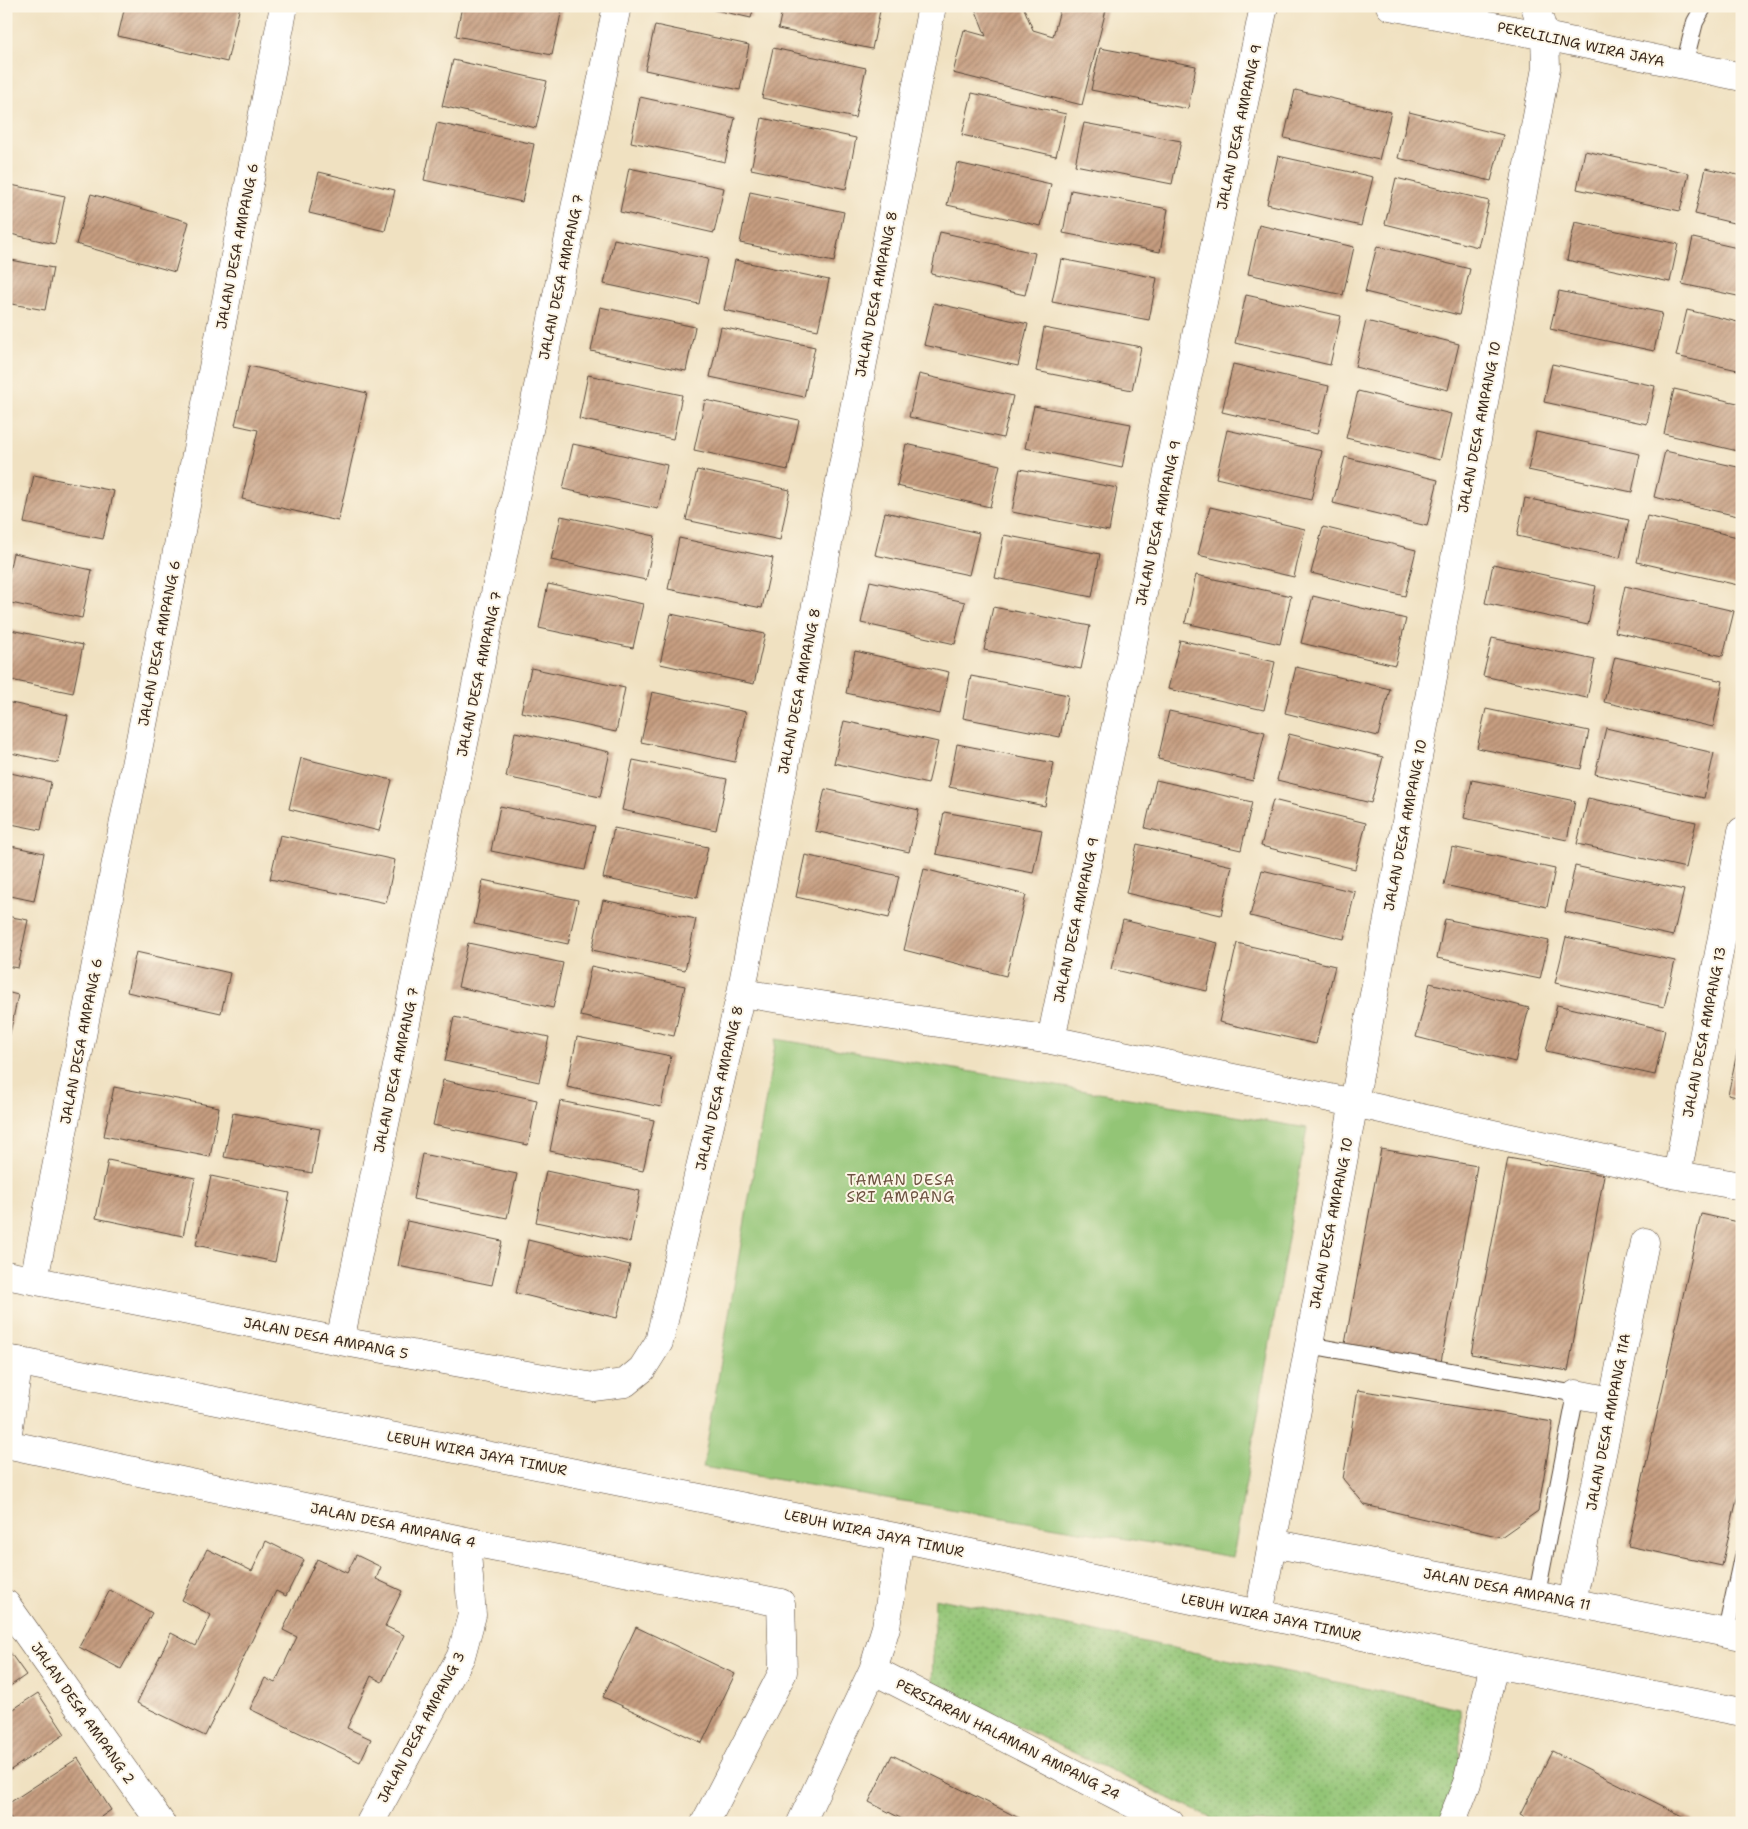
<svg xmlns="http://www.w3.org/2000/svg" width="1748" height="1829" viewBox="0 0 1748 1829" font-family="'Shantell Sans',sans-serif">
<defs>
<pattern id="grass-dots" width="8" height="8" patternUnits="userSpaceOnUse" patternTransform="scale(1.25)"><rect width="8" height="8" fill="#93c576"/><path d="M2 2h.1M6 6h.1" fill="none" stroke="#79a060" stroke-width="1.8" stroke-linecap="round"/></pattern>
<pattern id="building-hatch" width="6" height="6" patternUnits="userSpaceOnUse" patternTransform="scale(1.25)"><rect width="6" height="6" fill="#c69d80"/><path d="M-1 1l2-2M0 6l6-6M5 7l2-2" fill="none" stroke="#a28068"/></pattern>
</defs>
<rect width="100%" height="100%" fill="#fcf5e5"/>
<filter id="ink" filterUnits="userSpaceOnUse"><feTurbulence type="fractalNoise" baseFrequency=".02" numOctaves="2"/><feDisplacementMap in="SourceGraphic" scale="10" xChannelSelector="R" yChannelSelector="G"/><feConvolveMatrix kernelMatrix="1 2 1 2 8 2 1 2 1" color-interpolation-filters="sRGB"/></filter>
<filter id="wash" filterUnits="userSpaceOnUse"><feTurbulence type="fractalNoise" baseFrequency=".0096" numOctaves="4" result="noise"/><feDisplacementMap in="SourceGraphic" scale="20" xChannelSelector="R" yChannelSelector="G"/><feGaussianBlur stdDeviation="1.12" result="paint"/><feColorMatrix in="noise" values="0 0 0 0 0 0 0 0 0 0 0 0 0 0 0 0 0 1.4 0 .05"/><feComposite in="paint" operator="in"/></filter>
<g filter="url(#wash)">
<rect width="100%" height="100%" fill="#f0e1c1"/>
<!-- grass -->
<path fill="url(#grass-dots)" stroke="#67784a" d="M935,1598L1460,1708L1461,1777L1442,1823H1221L932,1685Z"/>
<!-- park -->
<path fill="#93c576" stroke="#67784a" d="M776,1039L1307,1128L1233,1557L703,1467Z"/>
<g id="blocks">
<!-- building -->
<path fill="url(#building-hatch)" d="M125,6H240L227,62L118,36Z
M462,6H547L562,9L552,55L456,36Z
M698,6H754L751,18Z
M783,6H881L872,49L778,29Z
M974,6H1023L1033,30L1053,36L1061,6H1107L1082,105L953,73L964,30L986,36Z
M655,25L749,45L740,90L645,70Z
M773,48L866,68L855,118L762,98Z
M1100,48L1196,66L1188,109L1091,90Z
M453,60L547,81L536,128L442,106Z
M1295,90L1391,112L1379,160L1284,138Z
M972,93L1066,114L1056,156L962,135Z
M640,97L735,118L725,162L631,142Z
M1409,112L1503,135L1491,181L1398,158Z
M762,118L856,138L846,189L751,169Z
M437,123L534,144L522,202L424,180Z
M1084,123L1181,141L1172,184L1075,165Z
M1585,151L1689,173L1680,211L1577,189Z
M1278,156L1373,177L1361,226L1267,204Z
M957,163L1051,184L1041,226L947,205Z
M629,168L724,188L714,233L620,212Z
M1706,168L1742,176V225L1695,214Z
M319,172L395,190L385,231L309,213Z
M1396,178L1489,201L1478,247L1385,224Z
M6,184L65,196L55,244L6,233Z
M1071,190L1168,209L1160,252L1063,233Z
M750,192L844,212L834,262L740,243Z
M91,194L189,222L175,272L76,244Z
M1575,222L1678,244L1670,282L1567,260Z
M1259,225L1354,247L1343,295L1248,274Z
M940,232L1035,253L1025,295L931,274Z
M1693,238L1742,249V297L1682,284Z
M614,239L708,259L699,304L604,284Z
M1377,246L1470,269L1459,315L1365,292Z
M6,259L53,268L45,310L6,303Z
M1061,259L1157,278L1149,320L1052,302Z
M735,260L829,280L818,330L724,310Z
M1559,291L1662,313L1654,351L1550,329Z
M1246,295L1341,316L1330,365L1235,343Z
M934,303L1028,324L1018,366L924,345Z
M600,307L695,327L686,371L591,351Z
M1687,310L1742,323V371L1676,356Z
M1366,321L1459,344L1448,390L1355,367Z
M721,327L815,347L804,397L710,377Z
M1044,328L1141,347L1132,390L1036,371Z
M1233,364L1329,386L1317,434L1222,412Z
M1552,364L1655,386L1647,424L1544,402Z
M249,366L367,393L338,521L242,499L258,430L235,425Z
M919,374L1013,396L1003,438L909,417Z
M588,375L682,395L673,439L579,419Z
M1674,389L1742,404V452L1664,434Z
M1358,391L1451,414L1440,460L1346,438Z
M705,400L799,420L788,470L694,450Z
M1034,406L1131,424L1122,468L1025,448Z
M1227,430L1322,451L1311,500L1216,478Z
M1536,432L1640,454L1632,492L1528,470Z
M573,444L667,465L658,509L563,489Z
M906,444L1000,465L990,507L897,486Z
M1665,451L1742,468V517L1654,497Z
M1345,457L1438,480L1427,526L1333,503Z
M1020,469L1117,488L1109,531L1012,512Z
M697,470L790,490L780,540L686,520Z
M34,475L114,491L103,539L24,523Z
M1525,498L1629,520L1620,558L1517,536Z
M1210,507L1305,529L1294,577L1198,555Z
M885,512L979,533L969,575L875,555Z
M561,516L655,536L646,580L551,560Z
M1647,516L1742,538V586L1637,562Z
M1323,527L1416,550L1405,596L1311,573Z
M1004,535L1100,554L1092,597L995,578Z
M679,538L773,558L762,608L668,589Z
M13,553L92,570L82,618L6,602V586Z
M1493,564L1596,586L1588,625L1485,603Z
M1196,575L1291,596L1280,644L1185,623Z
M870,581L965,602L955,644L861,623Z
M548,584L643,604L633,648L539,628Z
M1625,586L1734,611L1723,656L1615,632Z
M1313,596L1406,619L1395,665L1301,643Z
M993,607L1090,626L1081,669L984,650Z
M671,614L765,634L754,684L660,664Z
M6,629L83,645L73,693L6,679Z
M1492,638L1595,660L1587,698L1483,676Z
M1180,640L1275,662L1264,710L1168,689Z
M855,651L949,672L940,714L846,693Z
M1615,657L1723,681L1713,727L1604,702Z
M1296,667L1390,689L1378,736L1285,713Z
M531,668L625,688L616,732L521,712Z
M971,676L1068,695L1060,737L963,718Z
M652,692L746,712L735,762L641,742Z
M6,702L68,715L58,763L6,752Z
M1486,709L1589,731L1581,769L1477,748Z
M1169,711L1265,732L1253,781L1158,759Z
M844,721L938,742L928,784L834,763Z
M1606,728L1714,753L1704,798L1595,774Z
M515,732L610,752L600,797L506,777Z
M1289,734L1383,757L1371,803L1277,780Z
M957,744L1054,763L1045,806L949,787Z
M301,758L392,780L379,831L289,809Z
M633,760L727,779L716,830L622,810Z
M6,772L51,782L41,830L6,823Z
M1156,780L1252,802L1241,850L1145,828Z
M1472,780L1575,801L1567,840L1464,818Z
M825,789L919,810L909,852L815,831Z
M1588,798L1696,822L1686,868L1577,844Z
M1273,800L1366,823L1355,869L1261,846Z
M500,806L595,826L585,870L491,851Z
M944,812L1042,830L1033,873L936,854Z
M614,828L708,847L697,898L603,878Z
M280,835L395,860L386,903L270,879Z
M1137,844L1232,866L1221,915L1126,893Z
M6,845L44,853L34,901L6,895Z
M1452,847L1555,869L1547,907L1444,885Z
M805,855L899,876L889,918L796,897Z
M1575,866L1684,890L1673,936L1565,912Z
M924,869L1026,895L1006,976L904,950Z
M1262,870L1355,892L1344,939L1250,916Z
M483,880L578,900L568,944L474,924Z
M603,900L696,919L685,970L592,950Z
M6,916L28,920L18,968L6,966Z
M1445,919L1549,941L1540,979L1437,958Z
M1123,920L1218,943L1207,991L1111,969Z
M1566,937L1675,961L1664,1007L1555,983Z
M468,943L563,963L553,1008L458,987Z
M1237,943L1335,966L1316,1044L1219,1022Z
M136,952L230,973L221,1013L127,992Z
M591,966L685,986L674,1036L580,1016Z
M1430,983L1529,1008L1515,1062L1416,1037Z
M6,992L18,995L8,1043H6Z
M1557,1005L1665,1030L1655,1075L1546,1051Z
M454,1017L549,1037L539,1082L445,1061Z
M577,1037L671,1056L661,1107L567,1087Z
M1738,1048L1742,1049V1098L1728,1095Z
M443,1080L537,1100L528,1145L433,1125Z
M114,1087L219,1107L210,1157L104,1136Z
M560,1101L654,1120L643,1171L550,1151Z
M233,1113L320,1129L312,1173L224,1157Z
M1381,1149L1477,1166L1441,1362L1345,1344Z
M422,1154L517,1174L507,1218L413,1199Z
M1508,1158L1604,1175L1568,1371L1471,1354Z
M108,1160L195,1178L183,1236L96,1218Z
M546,1171L640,1191L630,1242L536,1222Z
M211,1176L290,1193L275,1262L196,1245Z
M1701,1214L1742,1223V1476L1722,1566L1628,1546Z
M407,1221L502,1241L492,1285L398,1266Z
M528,1240L630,1265L617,1318L516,1293Z
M1358,1390L1553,1422L1538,1511L1501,1537L1365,1505L1343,1479Z
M266,1541L304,1560L286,1596L276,1591L205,1736L137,1703L171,1633L196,1646L211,1615L182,1600L207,1549L252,1571Z
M356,1555L381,1567L376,1579L402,1591L385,1626L404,1635L382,1682L371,1676L347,1728L371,1739L360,1762L250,1709L265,1678L275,1683L297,1637L283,1630L317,1559L347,1573Z
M110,1590L152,1613L121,1669L79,1647Z
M636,1627L735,1674L702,1743L603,1697Z
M6,1647L26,1675L6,1689Z
M38,1693L65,1734L6,1773V1714Z
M1552,1751L1697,1823H1535L1520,1815Z
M892,1755L1029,1823H910L869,1802Z
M78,1758L111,1810L92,1823H14L6,1811V1805Z"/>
</g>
</g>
<g filter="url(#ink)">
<use href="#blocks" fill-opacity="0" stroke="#564536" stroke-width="1"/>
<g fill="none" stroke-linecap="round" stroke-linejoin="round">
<defs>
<path id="service" d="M1684,65L1695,22L1704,6
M1309,1345L1576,1394L1537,1594
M1726,1632L1742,1557"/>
<path id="minor" d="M1390,6L1545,36L1742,77
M741,993L1051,1040L1354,1103L1677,1175L1742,1186
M1051,1040L1264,6
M1677,1175L1742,831
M6,1275L340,1341L593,1387L625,1383L642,1369L659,1342L741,993L932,6
M34,1280L284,6
M340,1341L617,6
M1576,1394L1612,1401
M6,1444L466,1541L781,1603L783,1672L705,1823
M6,1445L19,1361
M1272,1543L1742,1636
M1572,1602L1645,1242
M6,1604L161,1823
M1259,1614L1546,68L1545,36L1535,6
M873,1670L1170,1823
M370,1823L461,1656L472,1615L466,1541
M801,1823L873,1670L886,1627L900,1538
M1451,1823L1467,1783L1494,1664"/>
<path id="tertiary" d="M6,1359L900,1538L1494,1664L1742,1712"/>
</defs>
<!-- service casing -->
<use href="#service" stroke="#564536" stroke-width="18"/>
<!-- minor casing -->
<use href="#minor" stroke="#564536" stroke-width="29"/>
<!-- tertiary casing -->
<use href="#tertiary" stroke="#564536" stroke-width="29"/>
<!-- service -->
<use href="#service" stroke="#fff" stroke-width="16"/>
<!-- minor -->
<use href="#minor" stroke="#fff" stroke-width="28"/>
<!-- tertiary -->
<use href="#tertiary" stroke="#fff" stroke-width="28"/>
</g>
</g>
<g text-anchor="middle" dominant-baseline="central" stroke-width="4" stroke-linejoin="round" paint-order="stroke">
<!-- street labels -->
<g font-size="14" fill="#3b2a1e" stroke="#fcf5e5">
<text transform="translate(1581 44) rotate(12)">PEKELILING WIRA JAYA</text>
<text transform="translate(1239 127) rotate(-78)">JALAN DESA AMPANG 9</text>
<text transform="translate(237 246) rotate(-79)">JALAN DESA AMPANG 6</text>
<text transform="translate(561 277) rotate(-78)">JALAN DESA AMPANG 7</text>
<text transform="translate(876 294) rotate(-79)">JALAN DESA AMPANG 8</text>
<text transform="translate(1479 427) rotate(-79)">JALAN DESA AMPANG 10</text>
<text transform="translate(1158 523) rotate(-78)">JALAN DESA AMPANG 9</text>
<text transform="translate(159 643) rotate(-79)">JALAN DESA AMPANG 6</text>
<text transform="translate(479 674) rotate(-78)">JALAN DESA AMPANG 7</text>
<text transform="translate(799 691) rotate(-79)">JALAN DESA AMPANG 8</text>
<text transform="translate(1405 825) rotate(-79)">JALAN DESA AMPANG 10</text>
<text transform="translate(1076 920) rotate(-78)">JALAN DESA AMPANG 9</text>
<text transform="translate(1704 1032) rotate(-79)">JALAN DESA AMPANG 13</text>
<text transform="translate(81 1041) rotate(-79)">JALAN DESA AMPANG 6</text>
<text transform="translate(396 1070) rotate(-78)">JALAN DESA AMPANG 7</text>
<text transform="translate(719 1088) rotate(-77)">JALAN DESA AMPANG 8</text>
<text transform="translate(1331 1223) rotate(-79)">JALAN DESA AMPANG 10</text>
<text transform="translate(326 1338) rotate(11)">JALAN DESA AMPANG 5</text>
<text transform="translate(1608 1422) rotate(-79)">JALAN DESA AMPANG 11A</text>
<text transform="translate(477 1453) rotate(11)">LEBUH WIRA JAYA TIMUR</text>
<text transform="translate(393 1525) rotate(12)">JALAN DESA AMPANG 4</text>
<text transform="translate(874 1533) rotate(12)">LEBUH WIRA JAYA TIMUR</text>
<text transform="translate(1507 1589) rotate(11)">JALAN DESA AMPANG 11</text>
<text transform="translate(1271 1617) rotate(12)">LEBUH WIRA JAYA TIMUR</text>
<text transform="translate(83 1713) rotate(55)">JALAN DESA AMPANG 2</text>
<text transform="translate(421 1727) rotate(-62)">JALAN DESA AMPANG 3</text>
<text transform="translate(1008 1739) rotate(27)">PERSIARAN HALAMAN AMPANG 24</text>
</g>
<!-- neighbourhood labels -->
<g font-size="15" letter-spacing="1" fill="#6c5240" stroke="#fcf5e5">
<text x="901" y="1180">TAMAN DESA<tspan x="901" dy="17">SRI AMPANG</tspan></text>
</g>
</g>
<!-- margin -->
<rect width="1748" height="1829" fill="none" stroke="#fcf5e5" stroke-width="25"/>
</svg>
